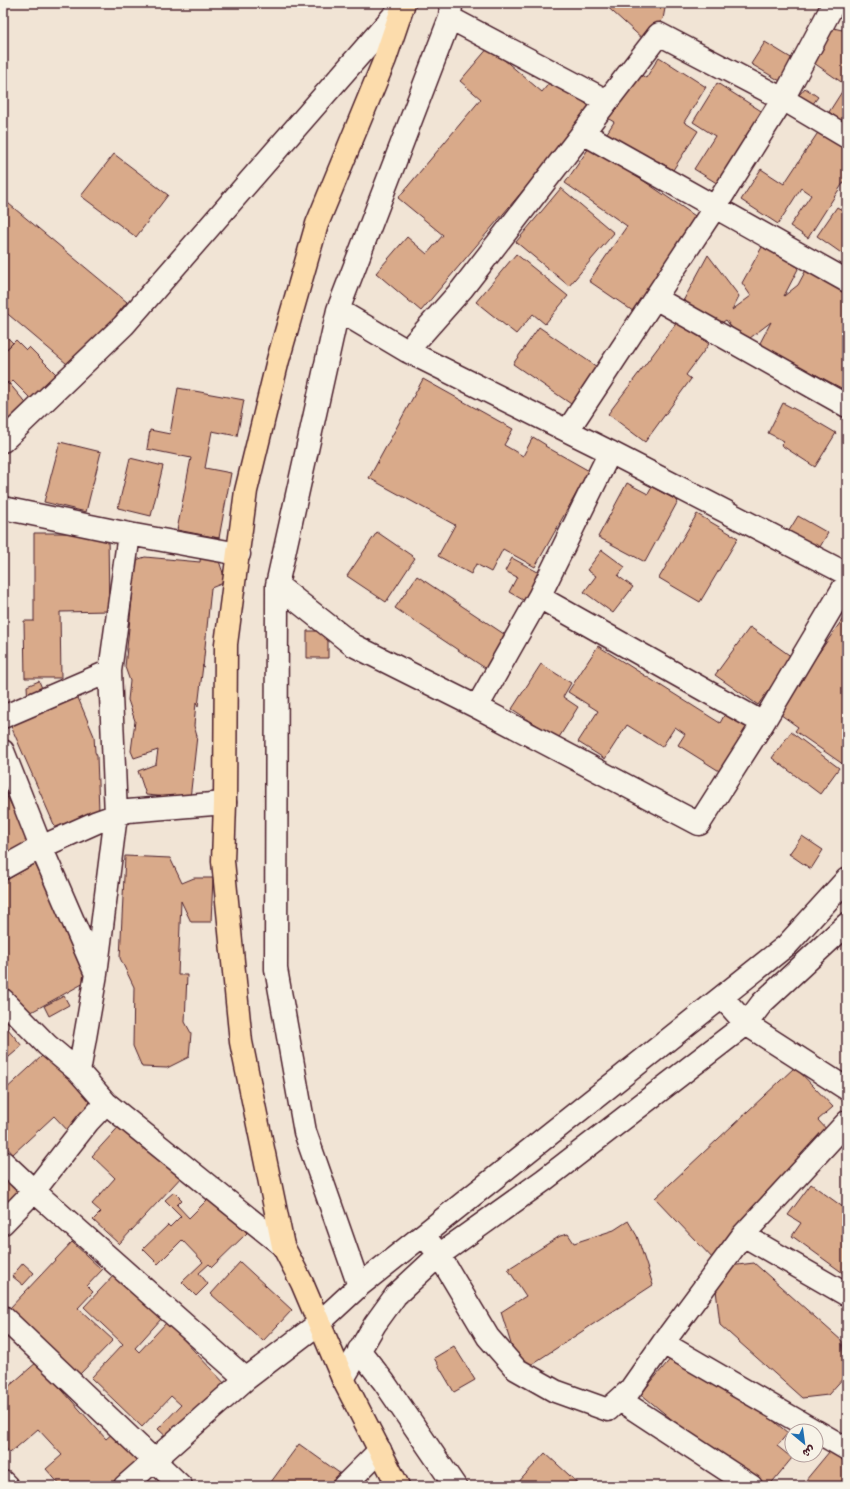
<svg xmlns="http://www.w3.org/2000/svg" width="850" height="1489" viewBox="0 0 850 1489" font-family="'Indie Flower','Playpen Sans Arabic',sans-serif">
<rect width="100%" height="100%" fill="#f1e4d5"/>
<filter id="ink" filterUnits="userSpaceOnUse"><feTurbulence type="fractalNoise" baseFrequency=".025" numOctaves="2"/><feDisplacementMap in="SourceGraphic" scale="8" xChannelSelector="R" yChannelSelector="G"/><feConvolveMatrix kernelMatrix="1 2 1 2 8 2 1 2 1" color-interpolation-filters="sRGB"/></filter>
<g filter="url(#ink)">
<!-- building -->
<path fill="#d9aa8a" stroke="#4a1f2b" d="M603,3H666L663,19L644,40Z
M847,23V86L804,56L825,26L842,30Z
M765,42L801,64L787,85L751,64Z
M489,47L542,92L554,77L592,109L421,311L376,273L407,237L427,254L443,235L398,198L481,99L460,81Z
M659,57L706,87L684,122L698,131L673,170L658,161L654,166L605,136L614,122L602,115L631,68L646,78Z
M717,83L766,114L723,187L694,169L715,136L693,122Z
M805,88L818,97L812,105L799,95Z
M843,90L847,91V116L843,122L829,112Z
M819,131L847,149V177L808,238L790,226L811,195L801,188L778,224L741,200L761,169L784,184Z
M591,145L707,224L646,320L589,281L627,226L565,183Z
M114,154L168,195L136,237L81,196Z
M561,188L614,233L569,286L516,242Z
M3,199L127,302L73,369L3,310Z
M837,207L847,213V257L817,236Z
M769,242L790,257L798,269L784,296L798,285L806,270L847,292V391L759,345L771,322L750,338L732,328L726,320L720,324L682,303L708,255L739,296L732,310L751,296L742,283L762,247Z
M516,254L568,296L545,324L533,314L516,334L476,302Z
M678,321L709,344L686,375L691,379L645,442L608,414Z
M539,327L600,369L574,406L513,364Z
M3,333L13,343L3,352Z
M16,340L26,350L29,347L64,382L39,407L13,381L9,385L3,379V353Z
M423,379L513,429L504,445L523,456L533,437L546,445L545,446L598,476L590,490L581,485L535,567L503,549L491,572L476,564L471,574L438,556L455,525L369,478Z
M8,382L30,408L8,425L3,419V387Z
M178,388L244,400L237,436L212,431L205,468L231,473L219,538L177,530L191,458L147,449L150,430L170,434Z
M783,403L802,413L836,433L815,467L781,445L784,441L768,433Z
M60,442L101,452L86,512L44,502Z
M130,458L163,466L151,516L118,508Z
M627,483L648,494L652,487L678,501L645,562L598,537Z
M697,514L738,538L700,602L659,578Z
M798,516L828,533L817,552L787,534Z
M377,532L415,558L386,602L347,576Z
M34,533H108L109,611L60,612L61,678H25L24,621H34Z
M602,550L625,567L618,576L633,587L613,613L584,592L596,576L587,570Z
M201,551L216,552L226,582L211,588L203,667V665L198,707L196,702L194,726L197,736L190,799L146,795L138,771L156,764L158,750L134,758L131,751L135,721L128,700L130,681L125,667L136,560L145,557L200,562Z
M512,558L547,577L532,605L509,592L517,577L505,571Z
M417,576L516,642L494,674L395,608Z
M847,613V767L795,731L798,727L777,712Z
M750,627L792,657L758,705L715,675Z
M307,631H328V658H307Z
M598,646L720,723L725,714L752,731L724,774L678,745L685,734L675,727L662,747L627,725L605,759L578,742L598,711L568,692Z
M541,664L571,683L563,697L578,707L558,739L512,709Z
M39,681L44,693H76L94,736L95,752L97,756L99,811L56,829L10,724L28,704L27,686Z
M791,732L839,768L820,794L772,758Z
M3,789L34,848L3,864Z
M802,836L823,850L811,869L789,854Z
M125,856L170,858L182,883L194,878H213L211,922H191L181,901L178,975H187L185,1022L191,1033L189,1057L167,1068L142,1067L133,1046L134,987L120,958Z
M35,864L97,976L24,1016L3,979V882Z
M64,996L69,1005L49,1016L44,1006Z
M3,1023L22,1046L3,1062Z
M50,1054L99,1108L71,1134L54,1116L13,1154L3,1143V1092L42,1056L45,1059Z
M795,1067L833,1107L818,1120L841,1145L717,1263L655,1198Z
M124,1121L184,1174L119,1244L93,1220L101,1212L92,1204L115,1178L92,1156Z
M3,1179L28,1200L3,1229Z
M811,1184L847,1210V1276L792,1236L801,1223L788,1215Z
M174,1192L182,1200L177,1205L189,1218L211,1196L247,1233L212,1267L209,1264L199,1273L208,1284L196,1296L182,1282L203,1262L182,1240L158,1264L143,1249L168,1225L170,1227L181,1216L165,1200Z
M628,1221L637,1236L653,1285L523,1370L516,1360L501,1312L526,1296L508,1269L560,1236L568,1234L574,1243L614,1230Z
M72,1242L102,1270L87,1286L93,1292L78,1308L113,1340L79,1375L9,1309Z
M240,1262L292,1310L263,1341L211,1294Z
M23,1263L34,1273L23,1285L12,1276Z
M754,1263L842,1341L846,1375L828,1395L802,1398L720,1325L715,1281L729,1266Z
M115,1274L162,1318L135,1348L139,1352L167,1322L227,1386L171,1441L158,1429L181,1405L171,1396L142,1427L91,1378L123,1344L84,1307Z
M682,1345L788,1433L777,1446L792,1458L769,1486H752L641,1394Z
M454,1346L475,1380L454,1392L434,1358Z
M37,1362L106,1439L113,1433L143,1467L121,1486H61L46,1469L62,1455L38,1429L10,1453L3,1445V1383L7,1388Z
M299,1444L345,1477L339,1486H268Z
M834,1446L847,1457V1486H801Z
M545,1453L581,1486H515Z"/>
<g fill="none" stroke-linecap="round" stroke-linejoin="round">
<defs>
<path id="street" d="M451,4L450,18L607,101
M450,18L338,310L407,351L610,452L847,574
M583,133L847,281
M655,298L847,406
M338,310L277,585L353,645L477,707L699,824L763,723L847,582
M407,351L462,289L659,34L783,99L847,137
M568,430L715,207L783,99L834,3
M3,441L124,325L402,6
M3,508L129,534L239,554
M277,585L276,969L305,1132L359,1286
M539,597L763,723
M477,707L539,597L610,452
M3,717L110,671
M3,751L41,847L96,974L79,1072
M3,868L41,847L97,822L128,811L225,803
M96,974L116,815L110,671L129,534
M722,997L746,1024L847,1089
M3,1000L47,1045L79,1072L106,1103L283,1246
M3,1162L34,1191L246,1379
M3,1223L34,1191L88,1122L106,1103
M743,1235L847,1295
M430,1243L439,1255L488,1337L516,1369L555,1391L608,1410L630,1390L663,1343L743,1235L847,1122
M3,1317L181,1486
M663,1343L815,1431
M359,1350L384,1382L455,1486
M343,1379L375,1324L396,1295L439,1255L544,1180L746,1024L762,1003L847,924
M620,1400L751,1486
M816,1431L847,1449
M3,1482L7,1486
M125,1486L246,1379L318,1324L359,1286L423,1235L787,945L847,879
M344,1486L380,1450"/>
<path id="primary" d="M398,1486L343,1379L302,1283L283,1246L241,1042L223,861L225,803L226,644L246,491L278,360L317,224L385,59L404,3"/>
</defs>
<!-- street casing -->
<use href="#street" stroke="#4a1f2b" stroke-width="25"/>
<!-- primary casing -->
<use href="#primary" stroke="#4a1f2b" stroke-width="25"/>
<!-- street -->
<use href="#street" stroke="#f7f3e8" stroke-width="22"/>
<!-- primary -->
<use href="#primary" stroke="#fcdcac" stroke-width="22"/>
</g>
</g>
<!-- margin -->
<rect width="850" height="1489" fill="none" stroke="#f7f3e8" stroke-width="16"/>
<rect x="8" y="8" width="834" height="1473" fill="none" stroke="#4a1f2b" stroke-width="1.5" filter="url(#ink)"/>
<!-- north arrow -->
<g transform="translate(804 1443) rotate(151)"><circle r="19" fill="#f7f3e8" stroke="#b29e9c"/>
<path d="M0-3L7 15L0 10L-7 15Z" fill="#1f6fb2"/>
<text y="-6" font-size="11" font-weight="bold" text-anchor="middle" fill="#4a1f2b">ش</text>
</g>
</svg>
